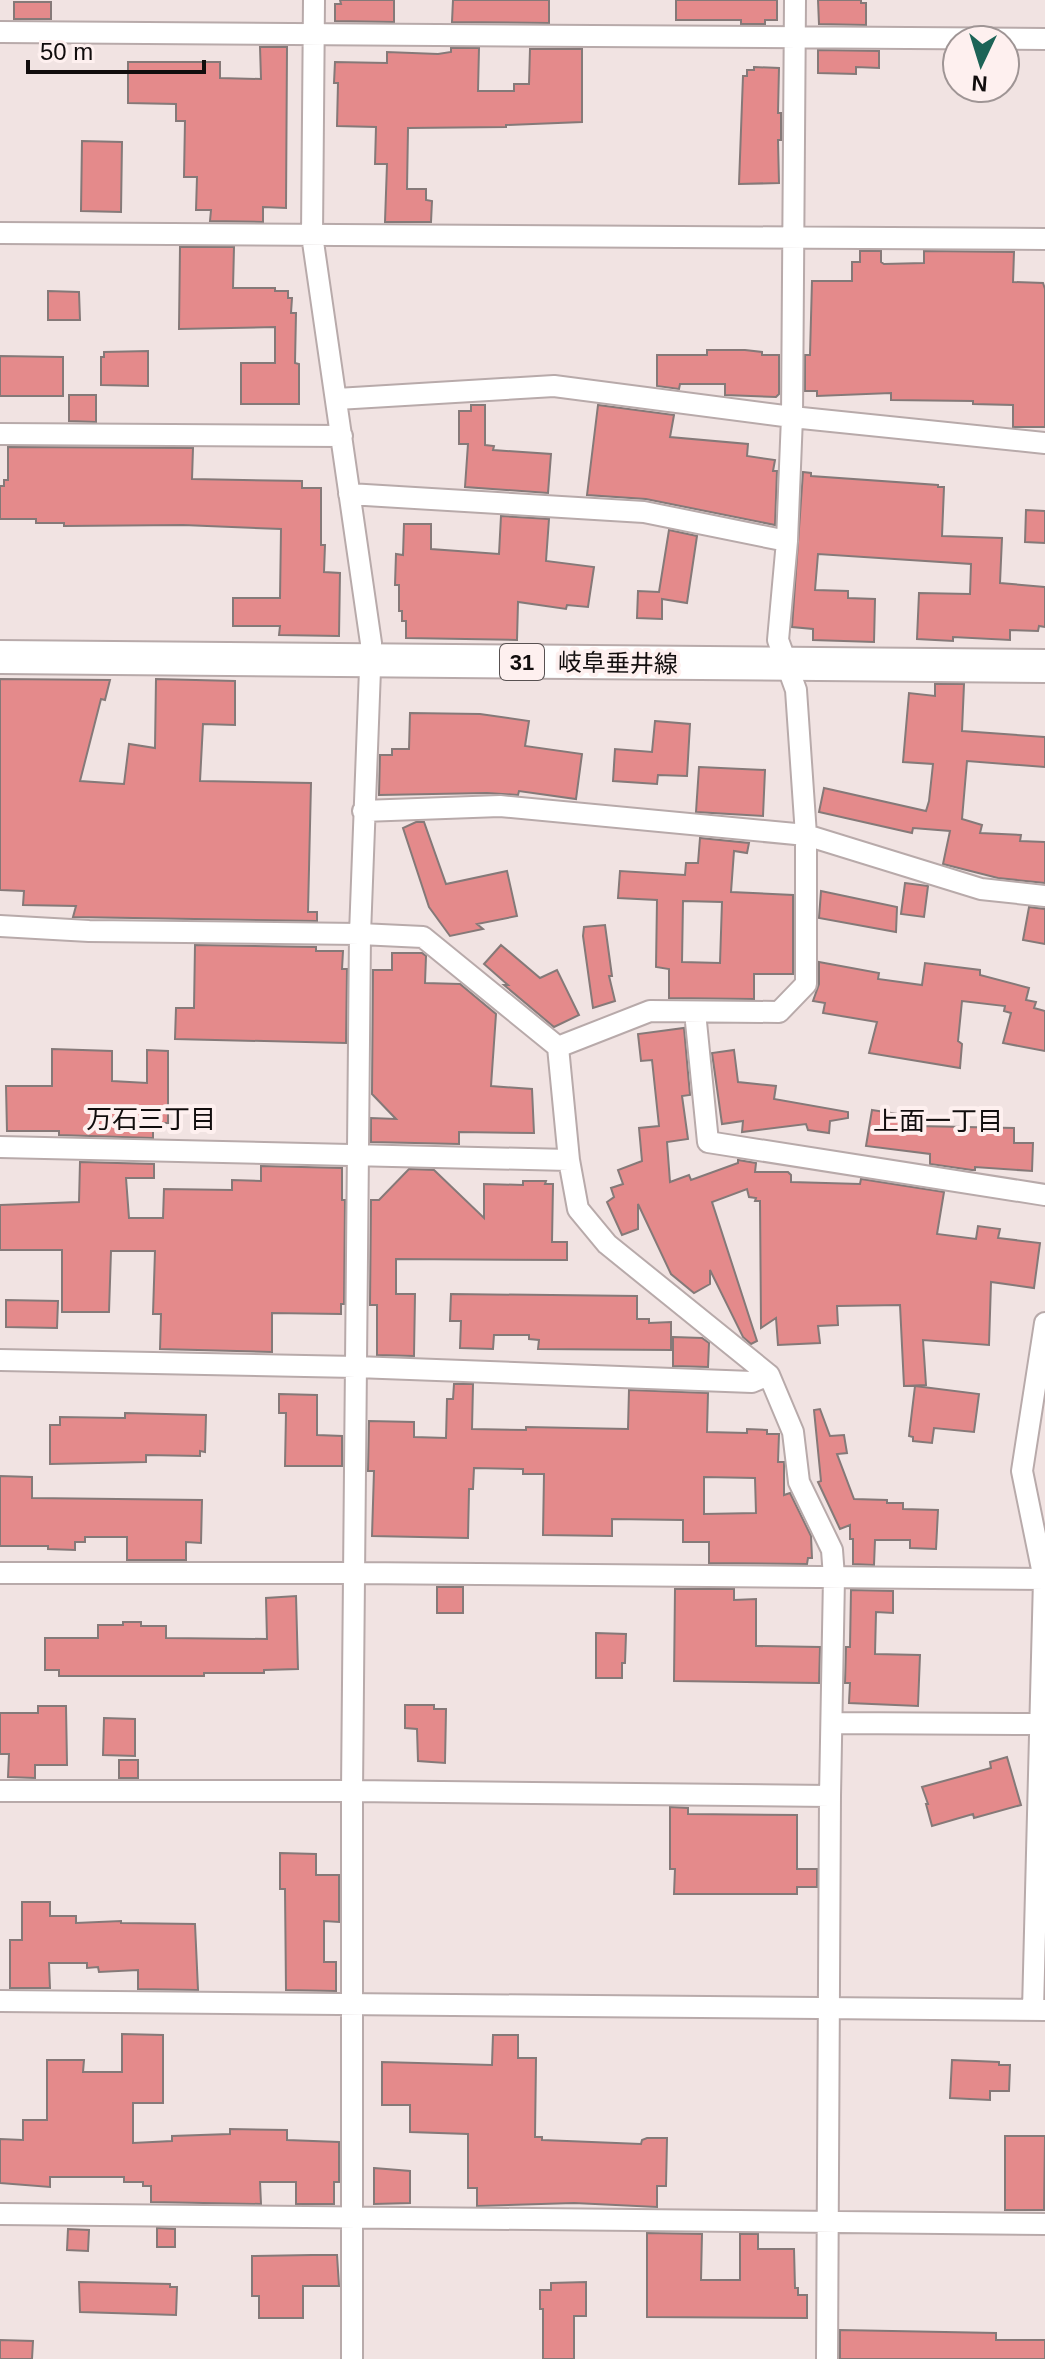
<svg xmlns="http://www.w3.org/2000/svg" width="1045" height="2359" viewBox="0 0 1045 2359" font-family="Arial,'Noto Sans JP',sans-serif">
<rect width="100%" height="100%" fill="#f1e3e2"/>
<!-- building -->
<path fill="#e48a8b" stroke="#857978" stroke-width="2" fill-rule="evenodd" d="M340,0H394V22L335,21V4H341Z
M453,0H549V23L452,22Z
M676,0H777V20H765V24H741V20H676Z
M818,0H861V3H866V25L819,24Z
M14,2H51V19H14Z
M260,47H287L286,208L263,207V222L210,221L211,210H196L197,177H184L185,121H176V104L128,103V62H220V78L261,79Z
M451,48H479L478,91H514V84H529L530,49H582V122L506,125V127L408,128L407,189H426V200L432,201L431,222H385L387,164H375L376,127L337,126L338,83H334L335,62L387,63V52L438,54L451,52Z
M818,50L879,51V68L856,67V74L818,73Z
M754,67L779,68L778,113H781V140H778L779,183L739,184L743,76H747V70H754Z
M82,141L122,142L121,212L81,211Z
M180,247H234L233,288H275V291H288V298H292L291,313H296L295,363L299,364V404H241V363H275V327L179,329Z
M860,251H881V262L884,264L924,263V251L1014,252L1013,282L1043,283L1045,289V427H1013V405L973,404V401L891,400V393L817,396V391H805V355H810L812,281H852V262H860Z
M48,291L79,292L80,320H48Z
M707,350H745L762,352V355H779V394L776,397L725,395V384H680L679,389L657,386V355H707Z
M148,351V386L101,385V357H104V352Z
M0,356L63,357V396H0Z
M69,395H96V422L69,421Z
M471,405H485V445L494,446L493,450L551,454L548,493L465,487L468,444H459V411H471Z
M598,405L674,415L670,437L748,444L747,456L775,460L773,471H777L775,525L646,499L587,495Z
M8,447L193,448L192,479L302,481V488H321V545H325L324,572L340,573L339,636L279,635L280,626H233V598H280L281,529L183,525L64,526V523H36V519H0V486H4V480H8Z
M803,472L811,473V476L938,485V487H944L942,536L1002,538L1000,583L1045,587V627L1039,626L1038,631L1010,630V640L953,637V641L917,639L919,593L970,594L971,564L818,554L815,590L848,591V598L875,599L874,642L813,640V629L792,627Z
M1026,510L1045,511V543L1025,542Z
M501,516L549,519L546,561L594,567L588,607L567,605L566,609L518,602L517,640L406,638V621H402V611H399V585H395L396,554L403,555L404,524H431V549L499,554Z
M669,530L697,536L687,603L662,599V619L637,618L638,591L659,592Z
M0,679L110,680L105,700L101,699L80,781L124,784L129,744L155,748L156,679L235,681V725L203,724L200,781L311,783L308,912H317V921L73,917L76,906L23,905L24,891L0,890Z
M935,684H964L962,731L1045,737V767L967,761L962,819L982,825L980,833L1021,835L1020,841L1045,842V883L998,878L943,864L950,831L913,828L912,833L819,812L824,788L926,811L929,801L933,764L903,762L909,693L935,696Z
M410,713L480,714L529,721L525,746L582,754L576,799L519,791L518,795L487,793L379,795L380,755H392V749H409Z
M655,721L690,724L687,776L658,775L657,784L613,781L615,749L652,752Z
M699,767L765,770L763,816L696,812Z
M416,822H424L446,884L507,871L517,916L477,924L483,929L450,936L429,907L403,828Z
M700,838L749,843L747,853L734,851L731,892L793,895V974H754V999L669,998V969L656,967L657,900L618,898L620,871L685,875L686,863H698ZM683,901L722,902L720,963L682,962Z
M905,883L928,886L924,917L901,914Z
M821,891L897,907L896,932L819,918Z
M1029,907L1045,909V944L1023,940Z
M605,925L612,976H609L615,1001L593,1008L583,936L584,927Z
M195,945L316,947V951H343L342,969H347L346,1043L175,1039L176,1008H194Z
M501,945L540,978L557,970L579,1015L554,1027L504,985H508L484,964Z
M392,953H422L426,956L425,983L460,984L496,1014L491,1086L532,1089L534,1133L459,1132V1144L371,1142V1118L396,1119L372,1094L373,970H392Z
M819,962L879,973L878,979L922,985L925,963L980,970V975L1029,988L1026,1000L1036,1002L1034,1008L1045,1011V1051L1003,1043L1011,1013L1004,1011L1005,1006L962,1001L958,1041L962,1044L960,1068L869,1053L877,1022L823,1013L825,1003L813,1001L819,984Z
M684,1028L690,1095L682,1096L688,1139L667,1142L670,1182L689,1175L691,1180L738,1163V1160L756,1163L755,1172H788L791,1175V1182L860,1184L861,1179L944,1192L937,1234L976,1239L978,1226L1000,1229L998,1238L1040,1243L1034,1288L991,1282L989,1345L923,1340L926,1385L904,1386L900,1305L837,1306L838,1325L818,1326L820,1343L778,1345L776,1318L761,1328L760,1201H755L756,1198L749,1197L747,1189L712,1202L757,1341L751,1344L743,1337L710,1270V1284L694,1293L671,1274L638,1204V1229L622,1235L607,1202L614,1197L611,1188L623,1184L618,1170L642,1161L639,1128L659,1126L652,1060L641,1061L638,1034Z
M52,1049L112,1051V1081L147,1083V1050L168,1051V1123H162V1131H153V1138L59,1135V1131H7L6,1086H52Z
M734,1050L738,1082L776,1086L774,1099L848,1112V1118L830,1121L829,1133L808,1130L806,1124L742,1132L743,1121L722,1124L712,1053Z
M872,1110L918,1117L916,1126L1014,1128V1143H1033L1032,1171L975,1167V1170H972L930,1164V1154L866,1146Z
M80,1162L154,1164V1178H126L129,1218H163L164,1189L232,1190V1180L261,1181V1166L342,1168V1200H345L344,1304H341V1314L272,1313V1352L160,1349L161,1314H153L155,1251H111L109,1312H62V1250H0V1205L79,1202Z
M409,1169L434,1170L484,1218V1184L523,1185V1181H546L545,1184H553L552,1242H567V1260L396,1259V1294H415L414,1356L377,1355V1305H370L371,1200H379Z
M451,1294L637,1296V1319H649V1323L671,1322V1350L538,1349L539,1340L529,1339V1335H494L493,1349L460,1348L461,1321H450Z
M6,1300L58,1301L57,1328L6,1327Z
M673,1337L702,1338L709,1343L708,1367L673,1366Z
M454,1384H473L472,1429L526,1430V1427L628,1429L629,1390L708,1393L707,1432L747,1433V1429L767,1430V1434H779L778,1462H784V1495L790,1493L811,1536L812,1558H808L807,1564L709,1563V1542H683V1520L612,1519V1536L543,1535L544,1474H523V1469L474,1468L473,1489H469L468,1538L372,1536L374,1471H368L369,1421L414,1422V1437L446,1438L447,1399H453ZM704,1477L755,1478L756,1513L704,1514Z
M915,1386L979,1394L974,1432L934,1428L932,1443L913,1441V1437L909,1436Z
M279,1394L317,1395V1435L342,1436V1466H285L286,1413H279Z
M820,1409L830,1436L844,1435L847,1453L837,1454L854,1499L887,1500V1503H903V1509L938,1510L936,1549L910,1548V1540H875L874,1565L853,1564V1539H850V1525L840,1529L818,1482L821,1481L814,1410Z
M125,1413L206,1415L205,1452L200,1451V1456L146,1455V1462L50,1464V1425H60V1417L125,1418Z
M0,1476L32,1477V1498L202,1500L201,1543L186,1542V1560H127V1537H85V1542H75V1550L48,1549V1546H0Z
M437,1587H463V1613H437Z
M675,1589H734V1600L756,1599V1646L820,1647L819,1683L674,1681Z
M851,1590L893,1591V1613L876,1612L875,1654L920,1655L918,1706L849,1703L850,1683H845L846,1647H850Z
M296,1596L298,1669L264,1670V1673H204V1676H59V1670H45V1638H98V1625H123V1622H141V1626H166V1638L267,1639L266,1598Z
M596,1633L626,1634L625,1663H622V1678H596Z
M405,1705H434V1709H446L445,1763L418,1761L417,1729L405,1728Z
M38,1706H66L67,1765H35V1778L8,1777L9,1754H0V1713H38Z
M104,1718L135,1719V1756L103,1755Z
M1007,1757L1021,1805L974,1818L973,1814L932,1826L926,1804H928L922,1787L991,1768L990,1762Z
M119,1760H138V1778H119Z
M670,1807L688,1808V1814L797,1815V1869H817V1887H797V1894H674L675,1869H670Z
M280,1853L316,1854V1875H339V1922L324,1921V1962H336V1991L286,1990L285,1889H280Z
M22,1902H50V1916H76V1923L121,1921V1923L195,1924L198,1990L138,1989V1970L99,1972L98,1967L87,1968V1963H49L50,1988H10V1940H22Z
M122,2034L163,2035V2103H133V2143L172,2141V2136L230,2134V2129L287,2130V2140L339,2142V2182H334V2204H296V2182H260L261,2204L151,2202V2186H143V2182H124V2177H50V2187L0,2183V2139L23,2140V2120H47V2060H84L83,2072H122Z
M493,2035H518V2058H536L535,2137H542V2140L641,2144L642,2140L647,2138H667L666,2186H657V2207L574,2203L477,2206V2188H468V2134L410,2132V2105H382V2062L492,2065Z
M952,2060L999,2062V2065H1010L1009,2091H990V2100L950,2098Z
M1005,2136H1045L1044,2210H1005Z
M374,2168L410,2171V2203L374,2204Z
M157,2228L175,2229V2247H157Z
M68,2229L89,2230L88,2251L67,2250Z
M647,2233L702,2234L701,2280H740V2234H758V2249H794L795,2288H798V2295H807V2318L647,2317Z
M312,2255H337L339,2286H303V2318H259V2296H252V2256Z
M79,2282L170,2284V2287H177L176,2315L80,2312Z
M586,2282V2316H574V2359H543V2309H540V2290H551V2283Z
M840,2330L996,2333V2340H1045V2359H840Z
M0,2340L33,2341L32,2359H0Z"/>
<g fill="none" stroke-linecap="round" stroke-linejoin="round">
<defs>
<path id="minor" d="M314,0L312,235L371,643L360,934L352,1791V2359
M0,32L1045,39
M0,233L1045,239
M337,399L554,386L792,417L1045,443
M0,434L342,436
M349,494L644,512L787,541
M363,811L500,806L806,835L981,889L1045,896
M0,926L89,931L360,934L423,937L558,1047L569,1160L578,1209L607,1244L769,1375L793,1432L799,1482L832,1550L834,1577L830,1796L827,2359
M695,1012L708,1142L1045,1195
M558,1047L650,1011L779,1012L806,984V835L796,690L778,640L787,541L792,417L795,0
M0,1147L569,1160
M0,1360L356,1367L752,1382L769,1375
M0,1573H354L1045,1579
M832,1723L1039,1724
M0,1791H352L830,1796
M0,2001L1045,2010
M1033,2010L1044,1579L1022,1471L1045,1323
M0,2214L1045,2224"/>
<path id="primary" d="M0,657L1045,666"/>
</defs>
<!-- minor casing -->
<use href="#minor" stroke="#b8aaaa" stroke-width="24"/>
<!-- primary casing -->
<use href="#primary" stroke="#b8aaaa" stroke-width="36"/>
<!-- minor -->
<use href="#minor" stroke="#fff" stroke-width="20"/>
<!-- primary -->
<use href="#primary" stroke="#fff" stroke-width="32"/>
</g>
<g text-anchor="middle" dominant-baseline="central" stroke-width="8" stroke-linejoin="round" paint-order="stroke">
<!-- shield labels -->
<rect fill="#fef0ef" stroke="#585151" stroke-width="2" x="500" y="644" width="44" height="36" rx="6"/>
<g font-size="22" font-weight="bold" fill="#110d0d">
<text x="522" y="662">31</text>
</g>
<!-- street labels -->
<g font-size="24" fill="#110d0d" stroke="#fef0ef">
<text transform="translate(618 663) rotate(1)">岐阜垂井線</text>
</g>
<!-- neighbourhood labels -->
<g font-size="26" fill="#110d0d" stroke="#fef0ef">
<text x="151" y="1119">万石三丁目</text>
<text x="938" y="1121">上面一丁目</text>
</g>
</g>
<!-- north arrow -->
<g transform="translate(981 64) rotate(184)"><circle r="38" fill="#fef0ef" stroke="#9f9595" stroke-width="2"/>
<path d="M0-6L14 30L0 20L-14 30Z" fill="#1d6457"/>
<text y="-12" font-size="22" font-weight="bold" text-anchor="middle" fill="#110d0d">N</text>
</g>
<!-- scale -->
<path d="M28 60v12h176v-12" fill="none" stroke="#110d0d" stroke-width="4"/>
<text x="40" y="60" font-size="24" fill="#110d0d" stroke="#fef0ef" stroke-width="6" paint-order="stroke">50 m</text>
</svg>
